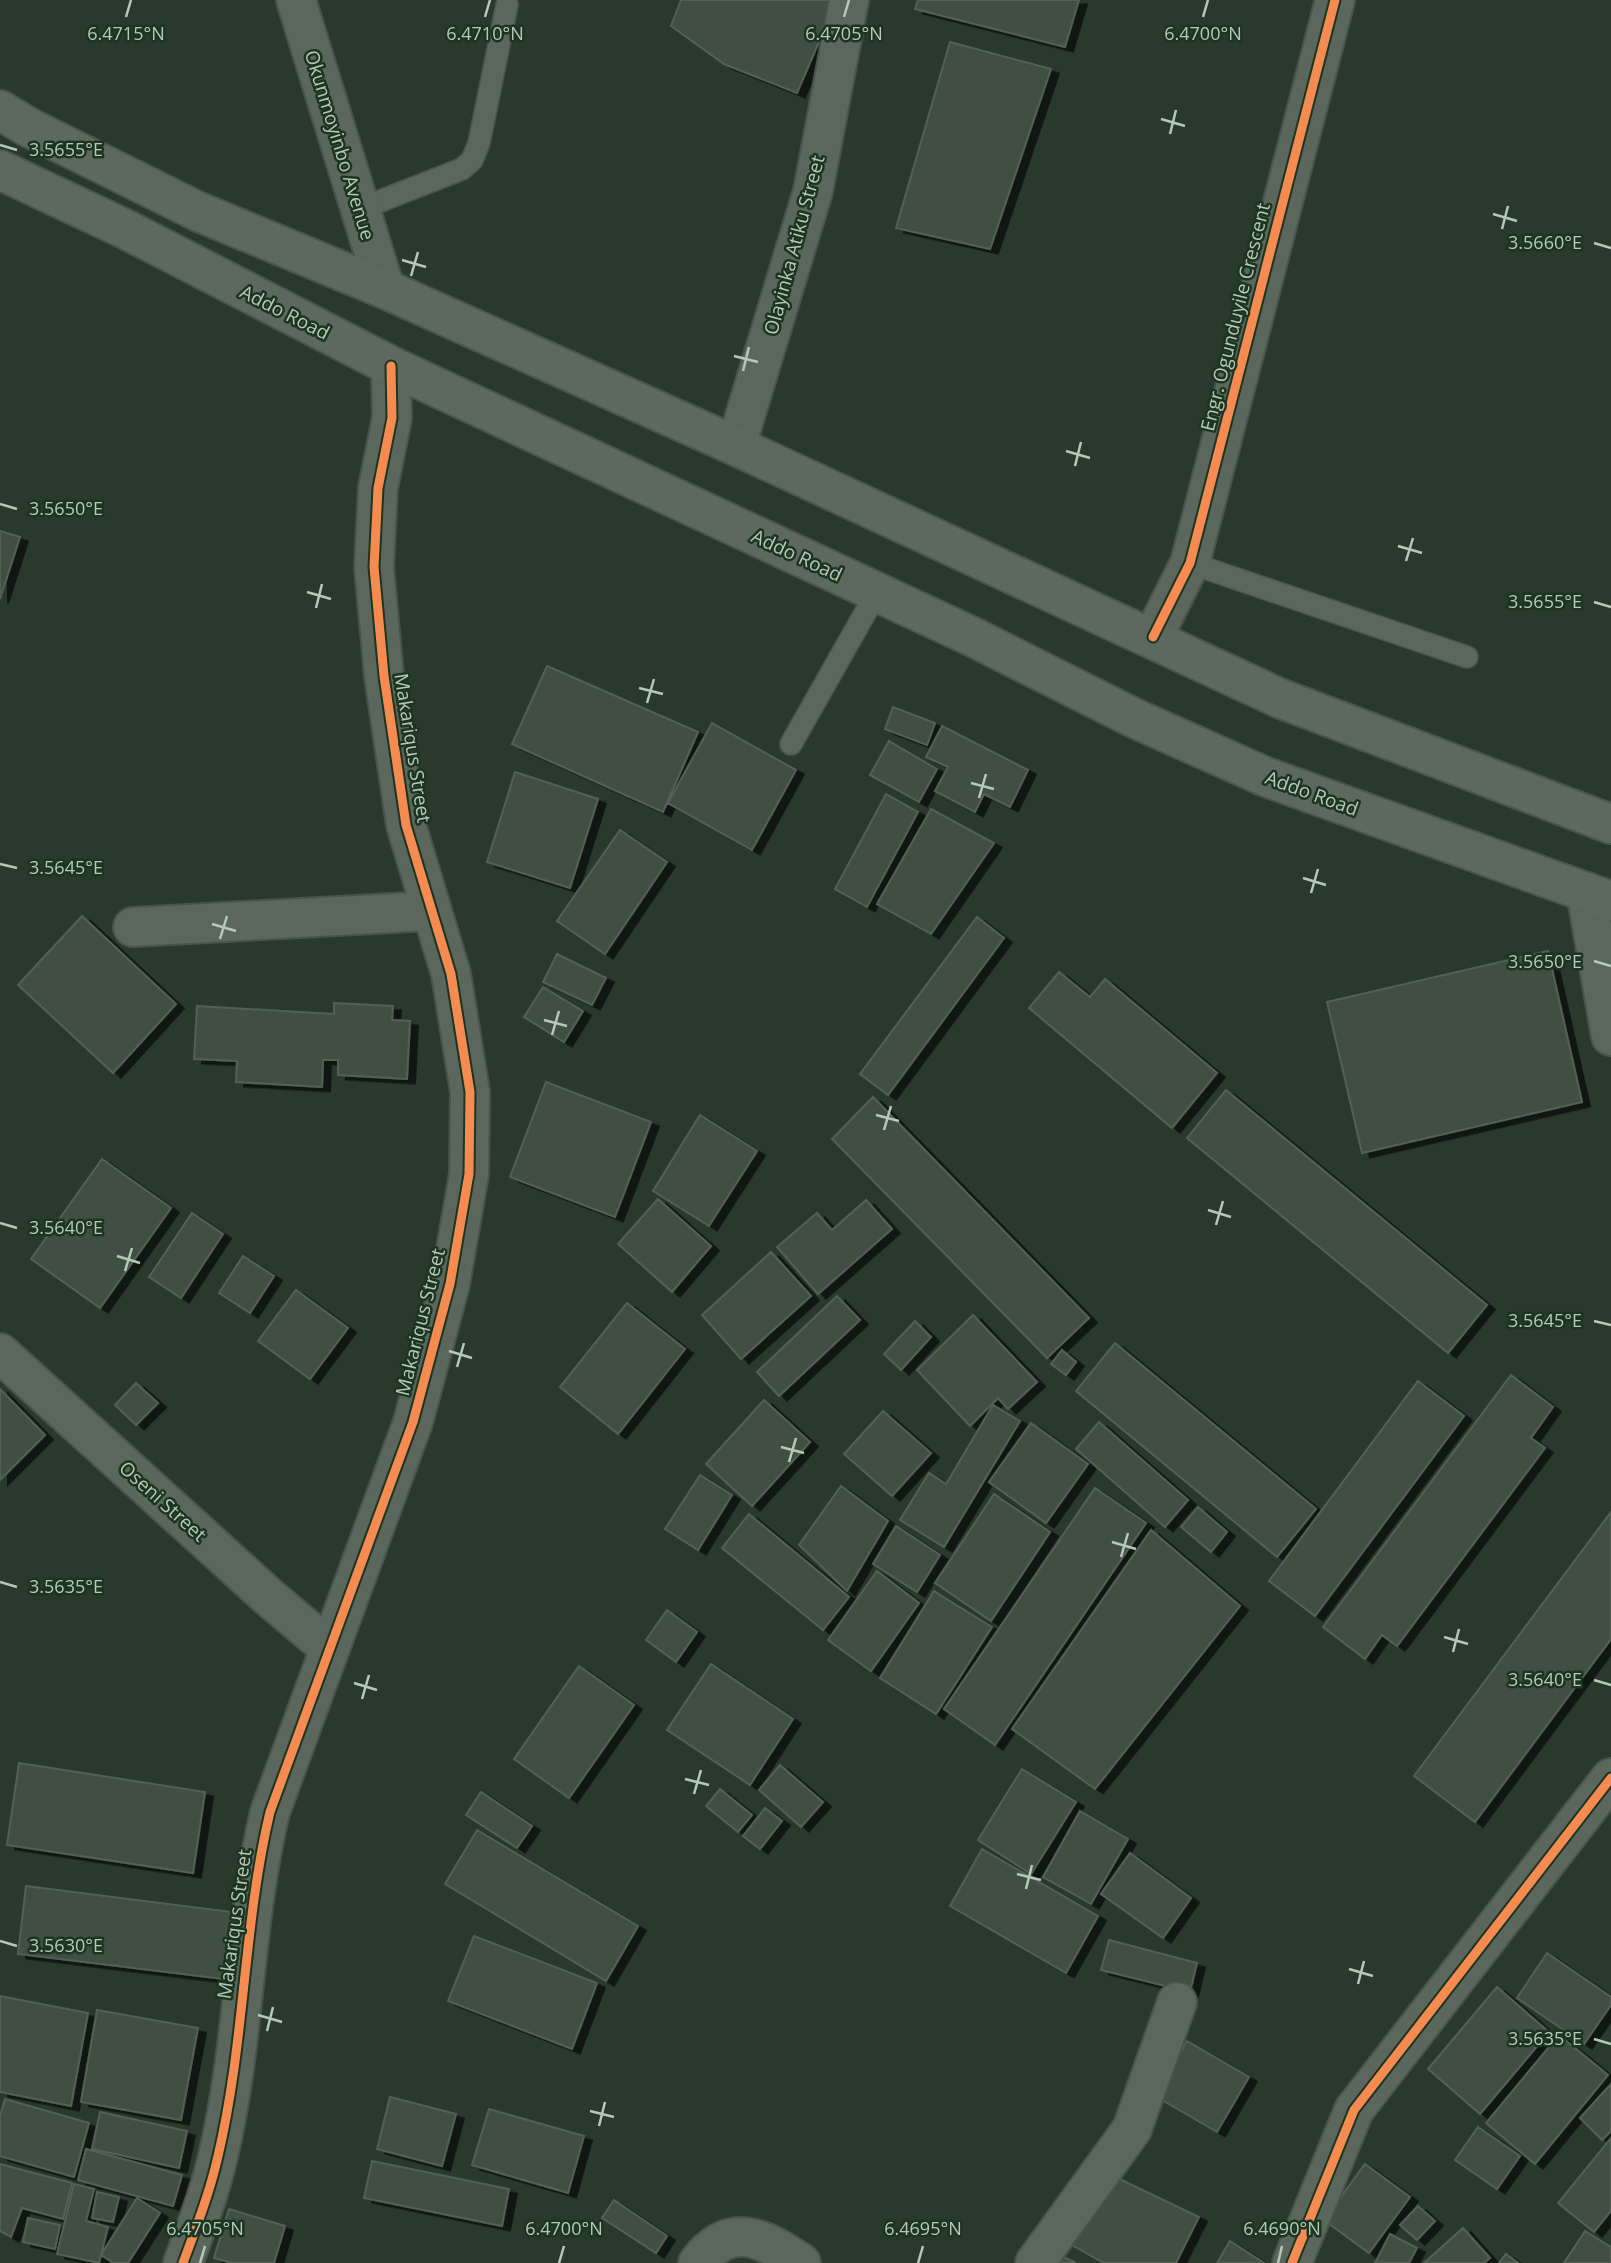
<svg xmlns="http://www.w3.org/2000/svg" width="1611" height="2263" viewBox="0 0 1611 2263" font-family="'Open Sans',sans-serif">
<defs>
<filter id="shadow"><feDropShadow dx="8" dy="4.5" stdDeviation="0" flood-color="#0009"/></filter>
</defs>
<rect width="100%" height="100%" fill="#293a2c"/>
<!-- building -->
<path fill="#414f43" stroke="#526154" stroke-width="2" filter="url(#shadow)" d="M681,0H837L797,93L724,64L671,26Z
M918,0H1079L1065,47L915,9Z
M950,42L1051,69L990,249L896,228Z
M0,531L20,537L0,599Z
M547,666L698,732L663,812L512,744Z
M893,707L935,723L927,745L885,729Z
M712,723L796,770L752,850L668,803Z
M942,726L1028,770L1010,807L984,794L975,812L935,791L948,767L926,757Z
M889,741L937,769L919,802L870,775Z
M515,772L598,799L570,888L487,862Z
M886,794L918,812L867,907L835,889Z
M931,809L994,843L931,934L877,904Z
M620,830L667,862L605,954L557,921Z
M82,916L176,1004L113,1073L18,985Z
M977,917L1004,938L888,1095L860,1074Z
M1548,951L1582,1102L1362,1153L1327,1002Z
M557,954L606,978L592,1005L543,982Z
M1059,972L1090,997L1105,979L1217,1073L1172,1128L1029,1008Z
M543,987L583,1011L564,1042L524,1017Z
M334,1003L393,1006L392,1020L410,1021L407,1079L338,1075V1060H323L322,1087L236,1082L237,1061L194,1059L197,1006L334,1014Z
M546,1082L651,1122L615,1217L510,1177Z
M1226,1090L1487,1305L1448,1353L1187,1138Z
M873,1097L1089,1318L1047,1358L832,1139Z
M700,1115L757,1151L709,1226L653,1191Z
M102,1159L171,1208L100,1308L31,1259Z
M658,1199L711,1246L672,1292L618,1244Z
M866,1200L892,1229L818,1294L777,1247L817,1213L832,1230Z
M192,1213L223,1234L181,1298L149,1277Z
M771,1252L811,1296L741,1359L702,1315Z
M243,1256L274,1276L250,1313L219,1293Z
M296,1290L348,1328L310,1379L258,1341Z
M837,1296L860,1320L779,1396L757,1372Z
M627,1303L685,1349L618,1434L560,1387Z
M973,1315L1037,1382L1008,1409L998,1398L970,1426L917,1370Z
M915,1321L931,1337L901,1370L884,1354Z
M1115,1343L1316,1509L1277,1557L1076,1391Z
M1062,1350L1076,1362L1066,1375L1051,1364Z
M1511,1375L1553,1407L1531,1438L1545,1448L1397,1646L1382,1635L1365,1659L1323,1627Z
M1418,1381L1464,1416L1315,1616L1269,1581Z
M136,1383L158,1403L136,1425L115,1405Z
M0,1389L45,1435L0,1480Z
M764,1400L810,1442L752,1506L706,1464Z
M993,1405L1020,1421L944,1547L900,1520L929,1473L946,1484Z
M883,1411L931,1453L892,1496L844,1454Z
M1099,1422L1188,1500L1165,1527L1076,1449Z
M1031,1423L1088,1464L1046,1523L989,1482Z
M700,1475L732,1495L698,1550L665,1529Z
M841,1486L888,1521L847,1591L799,1545Z
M1095,1488L1146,1523L995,1745L944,1709Z
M994,1494L1050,1532L991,1621L935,1583Z
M1198,1507L1227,1532L1211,1552L1181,1527Z
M1611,1512V1639L1475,1822L1414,1776Z
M749,1514L849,1597L823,1630L722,1548Z
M896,1526L940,1555L917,1592L873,1564Z
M1151,1530L1240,1606L1095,1789L1012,1729Z
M877,1571L919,1603L871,1671L828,1640Z
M934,1591L992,1627L936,1714L880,1678Z
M667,1610L697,1632L676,1662L646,1640Z
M711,1664L793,1719L750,1785L667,1730Z
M579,1666L634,1705L569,1798L514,1759Z
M19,1763L205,1792L193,1873L7,1845Z
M780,1765L823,1802L801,1827L759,1790Z
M1022,1769L1076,1802L1031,1874L978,1840Z
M720,1789L752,1815L738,1832L706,1806Z
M481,1792L532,1826L517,1848L466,1815Z
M765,1808L782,1821L760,1849L743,1836Z
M1080,1811L1128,1839L1091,1904L1043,1877Z
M477,1830L638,1926L606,1981L445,1884Z
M982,1849L1098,1916L1066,1973L950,1906Z
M1130,1853L1191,1898L1163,1938L1101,1894Z
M26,1886L232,1912L223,1979L18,1954Z
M474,1936L597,1983L572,2049L448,2001Z
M1109,1940L1197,1963L1190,1992L1101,1970Z
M1547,1953L1611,1997V2005L1584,2044L1517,1998Z
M1497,1987L1549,2032L1480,2114L1428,2069Z
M0,1996L88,2013L71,2106L0,2092Z
M97,2010L198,2028L181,2120L81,2102Z
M1559,2035L1608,2075L1535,2164L1486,2123Z
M1187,2041L1249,2077L1217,2132L1155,2096Z
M1611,2084V2131L1602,2140L1580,2118Z
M390,2097L456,2114L442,2166L377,2149Z
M5,2099L89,2123L74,2177L0,2156V2116Z
M489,2109L584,2136L568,2193L472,2165Z
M100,2112L187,2131L179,2168L92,2149Z
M1478,2127L1520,2156L1497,2189L1455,2160Z
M1611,2138V2211L1594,2232L1558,2203Z
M86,2149L182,2175L173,2206L78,2180Z
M372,2161L509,2189L502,2226L364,2198Z
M0,2164L72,2183L63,2219L22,2208L11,2237L0,2231Z
M1365,2164L1410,2197L1369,2253L1324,2220Z
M1107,2173L1199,2217L1176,2263H1104L1070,2244Z
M74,2184L94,2189L86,2221L108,2227L99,2263L57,2254Z
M97,2192L119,2197L113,2222L92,2218Z
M137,2198L160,2213L128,2263H114L101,2255Z
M614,2200L667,2236L656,2253L602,2218Z
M1418,2206L1435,2221L1417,2240L1400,2225Z
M229,2209L285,2226L274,2263H232L214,2258Z
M28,2218L60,2225L55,2249L23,2242Z
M1463,2228L1490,2258L1484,2263H1424Z
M1585,2231L1611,2247V2263H1564Z
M1390,2234L1417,2248L1409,2263H1375Z
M1230,2241L1264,2263H1217Z
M1506,2254L1518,2263H1499Z
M1059,2255L1076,2263H1056Z"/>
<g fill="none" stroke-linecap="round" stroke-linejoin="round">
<defs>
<path id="service" d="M360,209L462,169L472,160L479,143L507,5
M1190,563L1467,657
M791,744L877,592"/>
<path id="minor" d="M296,0L385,289
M736,446L813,191L849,0
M1153,637L1190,563L1335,0
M1586,892L1611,1036
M133,927L430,911
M0,1353L271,1599L328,1647
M183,2263C196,2228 210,2192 218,2156C245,2043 243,1925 270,1812L413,1422L450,1284L469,1174L470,1092L451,974L406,825L384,676L374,567L378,488L392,418L391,366
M698,2263C730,2220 764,2238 801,2263
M1035,2263L1132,2129L1177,2002
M1292,2263L1354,2110L1611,1778"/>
<path id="primary" d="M0,110L28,127L199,212L385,289L736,446L1279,698L1611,824
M0,170L125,229L391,366L973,637L1134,718L1266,777L1611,901"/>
</defs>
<!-- service casing -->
<use href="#service" stroke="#48544a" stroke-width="24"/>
<!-- minor casing -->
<use href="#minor" stroke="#48544a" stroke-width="42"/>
<!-- primary casing -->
<use href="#primary" stroke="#48564a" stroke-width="42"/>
<!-- service -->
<use href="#service" stroke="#5b675c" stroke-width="21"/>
<!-- minor -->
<use href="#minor" stroke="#5b675c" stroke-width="38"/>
<!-- primary -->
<use href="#primary" stroke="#5d695e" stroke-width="38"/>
<defs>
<path id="cycleway" d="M1153,637L1190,563L1335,0
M183,2263C196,2228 210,2192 218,2156C245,2043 243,1925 270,1812L413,1422L450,1284L469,1174L470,1092L451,974L406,825L384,676L374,567L378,488L392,418L391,366
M1292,2263L1354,2110L1611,1778"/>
</defs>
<!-- cycleway casing -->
<use href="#cycleway" stroke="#1d3520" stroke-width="13"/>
<!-- cycleway -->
<use href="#cycleway" stroke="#f68b52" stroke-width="9"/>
</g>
<!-- ticks -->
<path fill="none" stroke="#b4cab7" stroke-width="2.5" d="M126,17L131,0M485,17L490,0M844,17L849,0M1203,17L1208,0M1161,119L1185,126M1170,134L1176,110M0,145L17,150M1493,214L1517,221M1502,229L1508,206M1594,243L1611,248M402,260L426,267M411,276L418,252M734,356L758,362M743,371L749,347M1066,451L1090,458M1075,466L1081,442M0,504L17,509M1398,546L1422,553M1406,561L1413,538M307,592L331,599M1594,602L1611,607M316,608L322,584M639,688L663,694M647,703L654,679M971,783L994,789M979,798L986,774M0,864L17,868M1303,878L1326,885M1311,893L1318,869M212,924L236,931M220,939L227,916M1594,961L1611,966M544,1020L567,1026M552,1035L559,1011M876,1115L899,1121M884,1130L891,1106M1208,1210L1231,1217M0,1223L17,1228M1216,1225L1223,1201M117,1256L140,1263M125,1271L132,1248M1594,1321L1611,1325M449,1351L472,1358M457,1367L464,1343M781,1447L804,1453M789,1462L796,1438M1112,1542L1136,1549M1121,1557L1128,1533M0,1582L17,1587M1444,1637L1468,1644M1453,1652L1459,1629M1594,1680L1611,1685M354,1683L377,1690M362,1699L369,1675M685,1779L709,1785M694,1794L701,1770M1017,1874L1041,1880M1026,1889L1032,1865M0,1941L17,1946M1349,1969L1373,1976M1358,1984L1364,1961M258,2015L282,2022M267,2031L273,2007M1594,2039L1611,2044M590,2111L614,2117M599,2126L605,2102M200,2263L205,2246M559,2263L564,2246M918,2263L923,2246M1278,2263L1282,2246"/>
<g text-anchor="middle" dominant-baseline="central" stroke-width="5" stroke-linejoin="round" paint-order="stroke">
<!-- street labels -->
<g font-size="19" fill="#b4cab7" stroke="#1d3520">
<text transform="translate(340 145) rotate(73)">Okunmoyinbo Avenue</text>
<text transform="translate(794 245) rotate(-75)">Olayinka Atiku Street</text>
<text transform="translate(285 312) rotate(27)">Addo Road</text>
<text transform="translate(1235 317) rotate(-76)">Engr. Ogunduyile Crescent</text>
<text transform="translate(797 555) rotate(25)">Addo Road</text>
<text transform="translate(413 748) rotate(81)">Makariqus Street</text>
<text transform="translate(1312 793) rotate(20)">Addo Road</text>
<text transform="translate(420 1322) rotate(-76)">Makariqus Street</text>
<text transform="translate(163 1501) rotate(42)">Oseni Street</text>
<text transform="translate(234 1924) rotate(-82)">Makariqus Street</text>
</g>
</g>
<g font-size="18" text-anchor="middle" fill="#b4cab7" stroke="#1d3520" stroke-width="5" stroke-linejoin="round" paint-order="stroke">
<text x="126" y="40">6.4715°N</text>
<text x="485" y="40">6.4710°N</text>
<text x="844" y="40">6.4705°N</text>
<text x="1203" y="40">6.4700°N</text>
<text x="66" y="156">3.5655°E</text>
<text x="1545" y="249">3.5660°E</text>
<text x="66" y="515">3.5650°E</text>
<text x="1545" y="608">3.5655°E</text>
<text x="66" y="874">3.5645°E</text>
<text x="1545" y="968">3.5650°E</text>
<text x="66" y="1234">3.5640°E</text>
<text x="1545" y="1327">3.5645°E</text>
<text x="66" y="1593">3.5635°E</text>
<text x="1545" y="1686">3.5640°E</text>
<text x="66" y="1952">3.5630°E</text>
<text x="1545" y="2045">3.5635°E</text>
<text x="205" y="2235">6.4705°N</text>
<text x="564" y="2235">6.4700°N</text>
<text x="923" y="2235">6.4695°N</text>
<text x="1282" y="2235">6.4690°N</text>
</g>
</svg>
